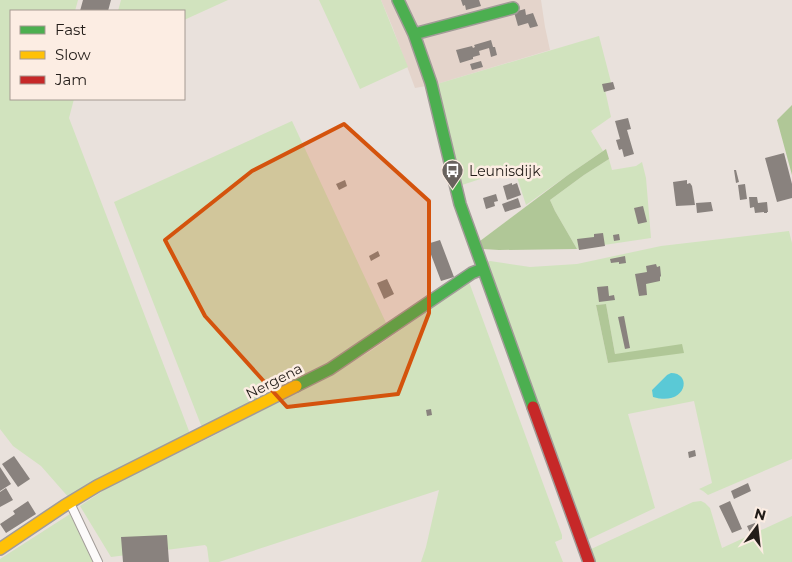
<svg xmlns="http://www.w3.org/2000/svg" width="792" height="562" viewBox="0 0 792 562" font-family="Montserrat,sans-serif">
<rect width="100%" height="100%" fill="#e9e1dc"/>
<!-- built -->
<path fill="#e4d4cb" d="M381,0H541L545,27L550,50L437,84L415,88L392,26Z"/>
<!-- green -->
<path fill="#d1e3be" fill-rule="evenodd" d="M0,0H78L75,11H11V99H74L69,118L189,431V435L111,474L70,499L41,466L13,446L0,429Z
M121,0H228L184,20V11H118Z
M319,0H381L408,67L360,89Z
M599,36L612,86L605,90L611,117L591,131L603,151L568,175L526,205L514,168L462,185L441,98L437,84Z
M292,121L387,325L334,362L204,428L201,425L114,202Z
M609,159L612,170L636,166L642,162L646,178L651,238L577,249L555,211L550,200L584,175Z
M789,231L792,243V459L708,495L703,491L699,489L712,483L694,401L628,414L655,508L585,541L486,262L490,261L530,267L577,264L661,246ZM606,304L615,354L684,352L608,363L596,305ZM667,375L673,398L660,399L652,390Z
M469,282L562,535V539L555,542L563,562H421L426,547L439,490L219,562H209L207,547L205,545L111,557L80,506L104,490L139,472L209,438L333,374L372,350Z
M701,501L705,503L710,508L722,548L792,516V562H594L589,550L693,502Z
M70,514L93,562H0V559Z"/>
<!-- forest -->
<path fill="#b0c797" d="M792,105V175L777,120Z
M606,149L609,159L584,175L550,200L555,211L577,249L499,250L483,249L480,241L568,175Z
M606,304L615,354L682,344L684,353L608,363L596,305Z"/>
<!-- water -->
<path fill="#5ac9d6" d="M671,373C693,373 686,407 653,397L652,390L667,375Z"/>
<!-- building -->
<path fill="#89827e" d="M83,0H111L108,11H80Z
M461,0H479L481,6L466,10L465,5L463,6Z
M525,9L526,15L533,13L538,26L530,28L528,23L518,26L514,12Z
M491,40L493,47H495L497,55L491,57L489,48L479,51L480,55L473,57V59L460,63L456,50L472,46L473,48L475,47L474,45Z
M481,61L483,67L472,70L470,64Z
M613,82L615,89L604,92L602,84Z
M628,118L631,129L627,130L634,154L624,157L622,149L619,150L616,140L620,139L615,121Z
M784,153L792,184V198L777,202L765,158Z
M734,170H736L739,182L736,183Z
M345,180L347,186L339,190L336,184Z
M687,180V184L690,183L692,186L695,205L676,206L673,182Z
M512,183V185L517,183L521,195L507,200L503,186Z
M745,184L747,199L740,200L738,185Z
M496,194L498,201L494,202L495,206L486,209L483,198Z
M749,197H757L758,203L767,202L768,212H767V213H764V212L755,213L754,207L750,208Z
M518,198L521,207L505,212L502,204Z
M711,202L713,211L697,213L696,203Z
M643,206L647,222L638,224L634,208Z
M603,233L605,246L579,250L577,239L594,237V234Z
M619,234L620,240L614,241L613,235Z
M440,240L454,277L441,281L427,244Z
M378,251L380,256L371,261L369,256Z
M625,256L626,263L619,264V262L611,263L610,259Z
M656,264L657,267L660,266L661,276L660,277V281L646,284L647,295L639,296L635,274L647,272L646,266Z
M387,279L394,294L384,299L377,283Z
M608,286L609,296L614,295L615,300L599,302L597,287Z
M624,316L630,348L625,349L618,317Z
M431,409L432,415L427,416L426,410Z
M695,450L696,456L689,458L688,452Z
M14,456L30,479L18,487L2,464Z
M0,467L11,484L0,491Z
M748,483L751,491L734,499L731,491Z
M6,488L13,500L0,507V492Z
M28,501L36,514L6,533L0,524L15,514L13,511Z
M730,501L742,529L732,533L719,506Z
M755,523L758,531L751,535L747,526Z
M167,535L169,562H123L121,537Z"/>
<g fill="none" stroke-linecap="round" stroke-linejoin="round">
<defs>
<path id="street" d="M70,503L98,562"/>
<path id="fast" d="M398,0L414,34L431,83L460,204L533,407
M414,34L513,8
M296,386L330,369L472,273L482,269"/>
<path id="slow" d="M0,549L64,506L97,486L296,386"/>
<path id="jam" d="M533,407L589,562"/>
</defs>
<!-- street casing -->
<use href="#street" stroke="#a19b97" stroke-width="10"/>
<!-- fast casing -->
<use href="#fast" stroke="#a19b97" stroke-width="14"/>
<!-- slow casing -->
<use href="#slow" stroke="#a19b97" stroke-width="14"/>
<!-- jam casing -->
<use href="#jam" stroke="#a19b97" stroke-width="14"/>
<!-- street -->
<use href="#street" stroke="#fcfafa" stroke-width="8"/>
<!-- fast -->
<use href="#fast" stroke="#4caf50" stroke-width="11"/>
<!-- slow -->
<use href="#slow" stroke="#ffc107" stroke-width="11"/>
<!-- jam -->
<use href="#jam" stroke="#c62828" stroke-width="11"/>
</g>
<!-- marked area -->
<path fill="#d4530d" fill-opacity="0.2" stroke="#d4530d" stroke-width="4" stroke-linejoin="round" d="M344,124L429,201V313L398,394L287,407L205,316L165,240L252,171Z"/>
<!-- icons -->
<defs>
<symbol id="bus-pin" viewBox="-11 -11 22 30"><path d="M0 17L-7.5 6A9.5 9.5 0 1 1 7.5 6Z" fill="#68625d" stroke="#fcede3"/><path d="M-5-6H5V4H4V6H2V4H-2V6H-4V4H-5ZM-3.5-4V0h7V-4ZM-3.5 1.2v1.5H-2V1.2ZM2 1.2v1.5H3.5V1.2Z" fill="#fff"/></symbol>
</defs>
<g fill-rule="evenodd">
<use href="#bus-pin" x="440" y="158" width="25" height="34"/>
</g>
<g text-anchor="middle" dominant-baseline="central" stroke-width="5" stroke-linejoin="round" paint-order="stroke">
<!-- poi labels -->
<g font-size="14" fill="#231d19" stroke="#fcede3" text-anchor="start">
<text x="469" y="171">Leunisdijk</text>
</g>
<!-- street labels -->
<g font-size="14" fill="#231d19" stroke="#fcede3">
<text transform="translate(274 381) rotate(-27)">Nergena</text>
</g>
</g>
<!-- legend -->
<rect x="10" y="10" width="175" height="90" fill="#fcede3" stroke="#a59a92"/>
<rect x="20" y="26" width="25" height="8" fill="#4caf50" stroke="#a59a92"/>
<text x="55" y="35" font-size="15" fill="#231d19">Fast</text>
<rect x="20" y="51" width="25" height="8" fill="#ffc107" stroke="#a59a92"/>
<text x="55" y="60" font-size="15" fill="#231d19">Slow</text>
<rect x="20" y="76" width="25" height="8" fill="#c62828" stroke="#a59a92"/>
<text x="55" y="85" font-size="15" fill="#231d19">Jam</text>
<!-- north arrow -->
<g transform="translate(757 527) rotate(15)" stroke="#fcede3" stroke-width="4" paint-order="stroke">
<path d="M0-4L9 19L0 12L-9 19Z" fill="#231d19"/>
<text y="-8" font-size="14" font-weight="bold" text-anchor="middle" fill="#231d19">N</text>
</g>
</svg>
